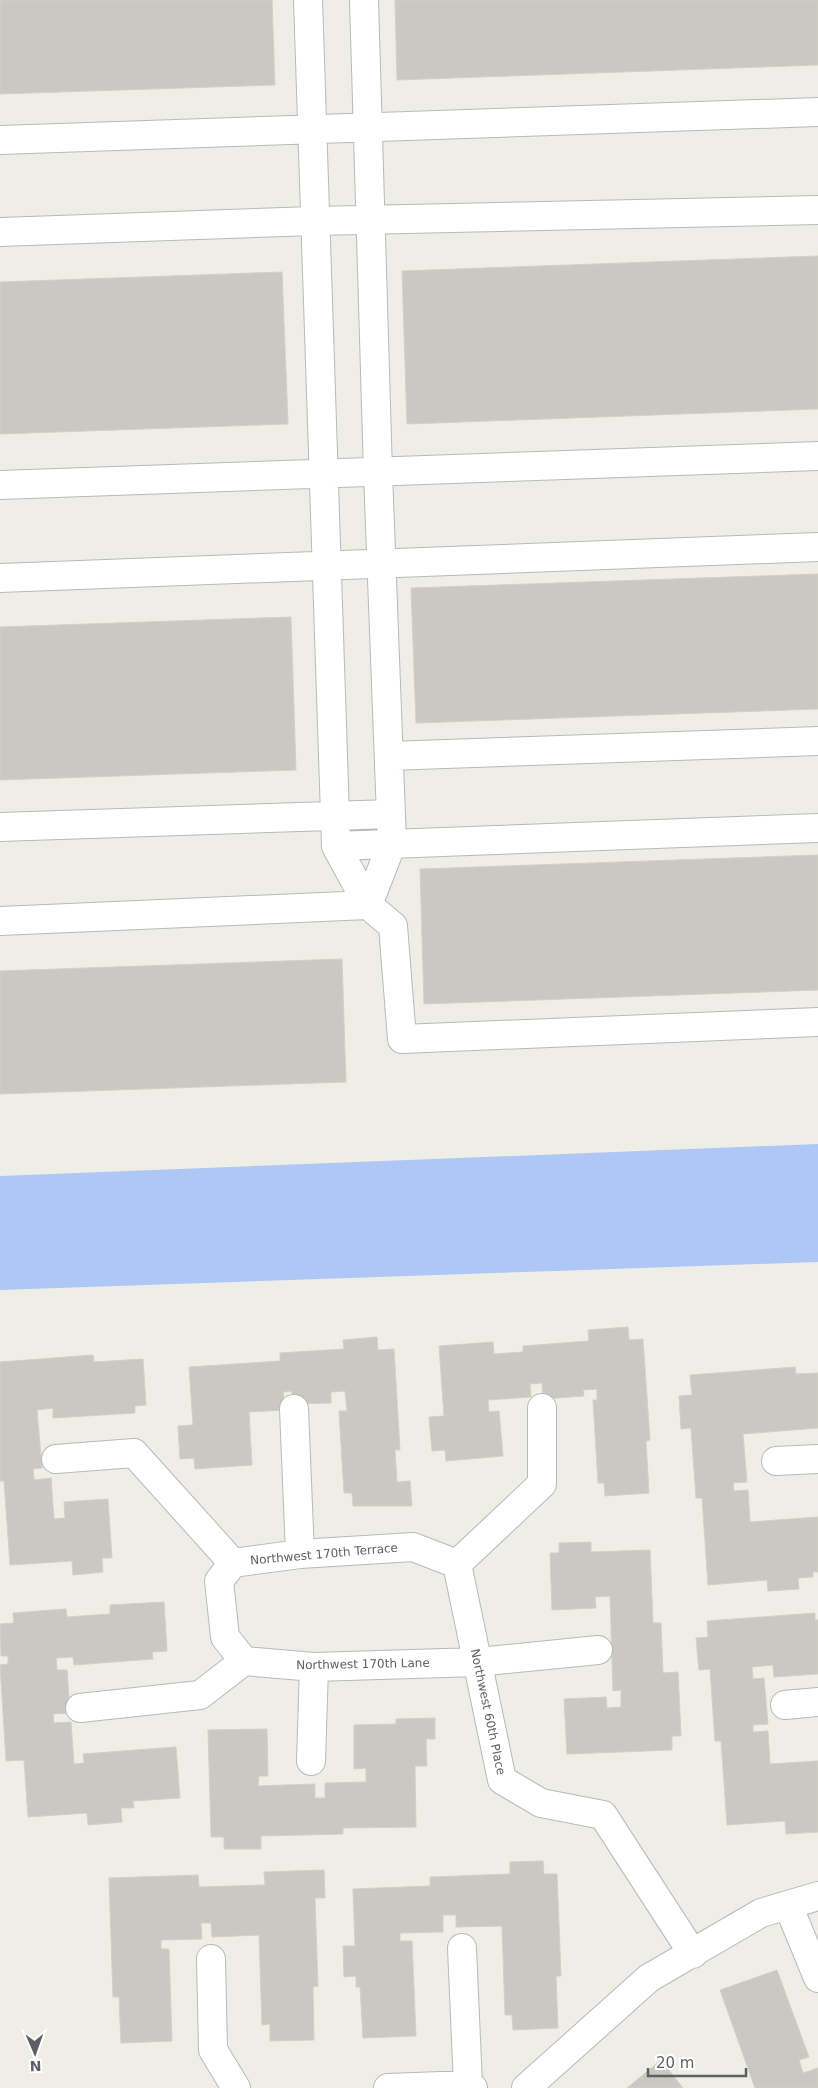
<svg xmlns="http://www.w3.org/2000/svg" width="818" height="2088" viewBox="0 0 818 2088" font-family="'DejaVu Sans',sans-serif">
<rect width="100%" height="100%" fill="#eeeee6"/>
<!-- water -->
<path fill="#afc7f5" d="M818,1144V1262L0,1290V1176Z"/>
<!-- building -->
<path fill="#c9c8c2" stroke="#d2d1c5" d="M0,0H272L275,85L0,94Z
M395,0H818V65L397,80Z
M818,256V409L407,424L402,271Z
M282,272L288,424L0,434V282Z
M818,574V709L416,723L411,588Z
M291,617L296,770L0,780V627Z
M818,855V990L424,1004L420,869Z
M342,959L346,1082L0,1094V971Z
M628,1327L629,1340L643,1339L650,1440L646,1441L649,1493L605,1496L604,1483H598L593,1400H597V1389L583,1390L584,1396L543,1399L542,1383L530,1384L531,1397L488,1400L489,1412L499,1411L503,1456L446,1461L445,1450L432,1451L429,1417L444,1416L439,1346L493,1342L494,1354L523,1352V1346L589,1341L588,1330Z
M377,1337L378,1350L394,1349L400,1450H395L397,1482L410,1481L412,1506H353L352,1493H344L339,1411H347L345,1391L331,1392V1403L292,1404V1391L283,1392L285,1410L249,1412L252,1465L195,1469L194,1458L180,1459L178,1426L193,1425L189,1367L280,1361V1353L344,1349L343,1340Z
M93,1355L94,1362L143,1359L146,1405L135,1406V1413L53,1418V1408L37,1410L42,1468L33,1469L34,1480L51,1478L54,1519L65,1518L64,1502L108,1499L112,1558H102L103,1572L73,1575L72,1561L10,1565L4,1481H0V1362Z
M795,1367L796,1374L818,1373V1428L743,1434L747,1482L733,1483L734,1491L748,1490L750,1522L818,1517V1572H813V1577L798,1578L799,1589L768,1591L767,1580L708,1585L702,1498H696L691,1428L681,1429L679,1396L692,1395L690,1375Z
M591,1542V1552L650,1550L653,1623H661L663,1673L678,1672L681,1736H672V1750L567,1754L564,1699L606,1697L607,1708L621,1707V1690L613,1691L610,1596L595,1597L596,1608L552,1610L550,1553H559V1543Z
M164,1602L167,1651L152,1652L153,1659L74,1665L73,1657L56,1658L57,1670H67L70,1713L53,1714L54,1723L71,1722L74,1764L84,1763L83,1754L176,1747L180,1798L133,1801L134,1808H121L122,1822L88,1825L87,1813L28,1817L24,1760L6,1761L0,1665L8,1664V1656H1L0,1624L14,1623L13,1613L66,1609L67,1617L110,1614V1605Z
M815,1613V1620H818V1674L774,1677L773,1665L752,1667L753,1679L764,1678L768,1724L753,1725V1732L768,1731L770,1764L818,1761V1832L786,1834L785,1821L727,1825L721,1741H715L710,1669L699,1670L696,1638L708,1637L707,1621Z
M435,1718V1739H426L427,1766H415L416,1827L343,1828V1834L261,1836V1849H224V1837H211L208,1730L267,1729L268,1776H259L258,1786L315,1784V1798H325V1783L366,1782V1768L354,1769V1725L396,1724V1719Z
M543,1861L544,1874H557L561,1976H556L558,2028L513,2030L512,2015H505L502,1926L456,1927V1915H443V1932L400,1933V1941H412L416,2036L363,2038L360,1987H356V1976L344,1977L343,1946H355L353,1889L430,1886V1877L510,1874V1862Z
M324,1870L325,1898H315L318,1986L313,1987L314,2040L270,2041V2024L262,2025L259,1935L212,1937L211,1923H201L202,1939L161,1940V1949H169L172,2041L121,2043L119,1997H113L109,1878L198,1875L199,1887L265,1885L264,1872Z
M777,1970L809,2057L799,2060L803,2073L818,2068V2088H755L720,1990Z
M661,2060L683,2088H627Z"/>
<g fill="none" stroke-linecap="round" stroke-linejoin="round">
<defs>
<path id="minor" d="M308,0L336,846L368,905L393,926L402,1039L818,1022
M364,0L378,473L392,843L368,905
M0,140L818,112
M0,232L314,221L818,210
M0,485L818,456
M0,578L818,547
M389,756L818,741
M0,827L391,814
M336,846L818,828
M0,921L368,905
M294,1409L300,1554
M56,1459L134,1453L233,1563L300,1554L413,1547L457,1564
M776,1461L818,1459
M233,1563L219,1581L225,1637L244,1661
M457,1564L502,1780L541,1803L603,1815L693,1954
M457,1564L542,1484V1408
M785,1705L818,1702
M80,1708L200,1695L244,1661L314,1667L478,1662L598,1650
M311,1761L314,1667
M788,1905L818,1978
M462,1948L468,2085
M211,1959L213,2050L236,2088
M388,2088L468,2085L473,2088
M526,2088L649,1978L761,1913L818,1896"/>
</defs>
<!-- minor casing -->
<use href="#minor" stroke="#b8b9be" stroke-width="30"/>
<!-- minor -->
<use href="#minor" stroke="#fff" stroke-width="28"/>
</g>
<g text-anchor="middle" dominant-baseline="central" stroke-width="5" stroke-linejoin="round" paint-order="stroke">
<!-- street labels -->
<g font-size="12" fill="#5d5f64" stroke="#fff">
<text transform="translate(324 1554) rotate(-5)">Northwest 170th Terrace</text>
<text transform="translate(363 1664) rotate(-1)">Northwest 170th Lane</text>
<text transform="translate(488 1712) rotate(78)">Northwest 60th Place</text>
</g>
</g>
<!-- north arrow -->
<g transform="translate(35 2053) rotate(178)" stroke="#ffffff" stroke-width="4" paint-order="stroke">
<path d="M0-4L9 19L0 12L-9 19Z" fill="#5d5f64"/>
<text y="-8" font-size="14" font-weight="bold" text-anchor="middle" fill="#5d5f64">N</text>
</g>
<!-- scale -->
<path d="M648 2068v8h98v-8" fill="none" stroke="#5d5f64" stroke-width="2.5"/>
<text x="656" y="2068" font-size="15" fill="#5d5f64" stroke="#ffffff" stroke-width="4" paint-order="stroke">20 m</text>
</svg>
